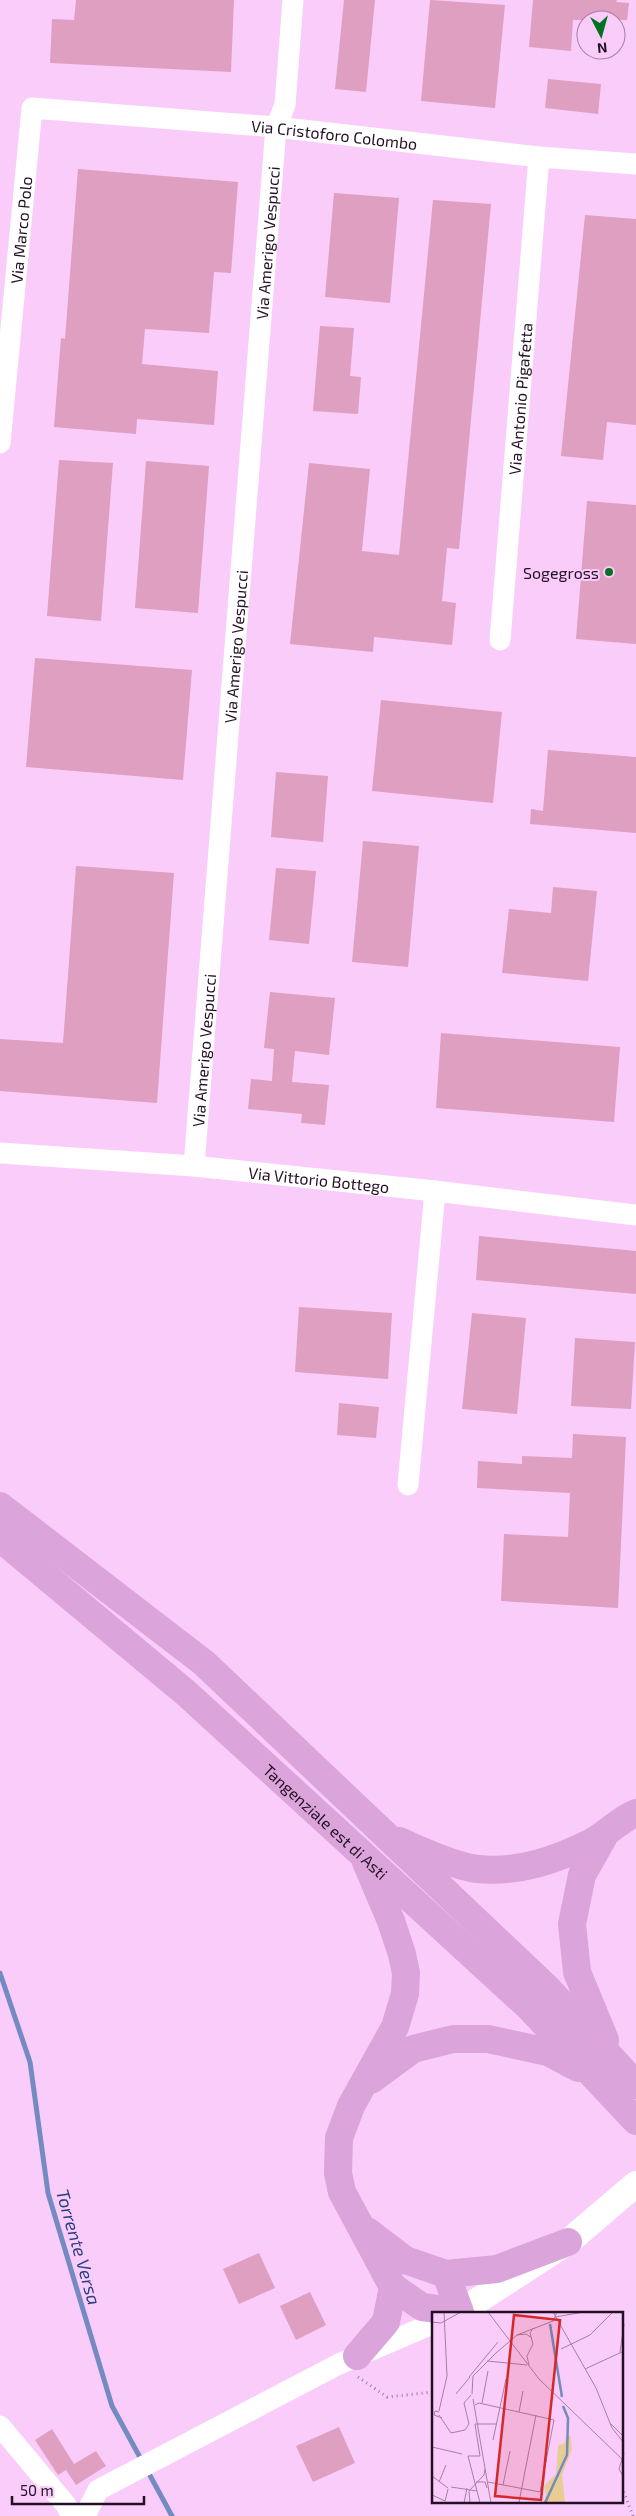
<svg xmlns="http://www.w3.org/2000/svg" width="636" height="2516" viewBox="0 0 636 2516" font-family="'Exo 2',sans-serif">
<rect width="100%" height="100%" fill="#faccfa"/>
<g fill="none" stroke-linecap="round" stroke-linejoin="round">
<!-- stream -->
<path stroke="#748bc2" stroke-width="5" d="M0,1973L30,2062L48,2193L112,2406L142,2461
M147,2470L172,2516"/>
</g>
<!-- building -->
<path fill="#df9fc0" d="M76,0H234L231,72L50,63L52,19L74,20Z
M344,0H375L366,92L335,89Z
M430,0L505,5L495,108L421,101Z
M533,0H617L616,2L629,3L627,20H573L571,51L529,47Z
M548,79L601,84L598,114L545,108Z
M78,169L238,182L231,273L214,272L209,333L145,329L142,364L218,371L214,425L137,419L136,434L54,427L61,338L65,339Z
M334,193L399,198L390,303L325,297Z
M433,200L491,204L459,549L447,548L442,601L456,603L452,645L374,637L373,652L290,644L309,463L370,469L362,551L399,555Z
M585,215L636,219V425L607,422L603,460L561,456Z
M320,326L354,328L350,376L361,377L358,414L313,411Z
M59,460L113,463L101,621L47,616Z
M146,461L209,466L198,613L135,608Z
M587,501L636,505V644L576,639Z
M35,658L192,670L183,780L26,767Z
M381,700L502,712L493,803L372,791Z
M548,750L636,757V833L530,824L531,809L543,811Z
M276,772L328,776L323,842L271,837Z
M363,841L419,846L408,967L352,962Z
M76,866L174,873L157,1103L0,1091V1039L63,1043Z
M276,868L316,871L309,944L269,940Z
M553,887L597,891L588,981L502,973L509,909L551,913Z
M270,992L335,998L329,1055L295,1051L292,1082L329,1085L325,1125L301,1123L302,1114L248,1109L251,1079L272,1081L274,1049L264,1048Z
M441,1033L620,1047L614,1122L436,1108Z
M479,1236L636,1251V1294L476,1280Z
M299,1307L392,1313L388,1379L295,1372Z
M472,1313L526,1318L517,1414L462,1409Z
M575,1338L635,1342L631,1409L571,1406Z
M339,1403L379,1407L376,1438L337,1435Z
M573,1434L626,1437L618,1608L501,1601L504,1534L568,1537L570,1493L477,1488L478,1461L522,1464V1456L572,1458Z
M259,2253L275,2288L239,2304L223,2269Z
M310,2292L326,2325L296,2340L280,2306Z
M339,2427L355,2463L313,2482L296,2446Z
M52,2429L74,2464L96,2451L106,2466L76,2485L66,2470L58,2475L35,2440Z"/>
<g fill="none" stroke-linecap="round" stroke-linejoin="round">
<!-- path -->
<path stroke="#a07da0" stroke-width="3" stroke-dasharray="1 4" stroke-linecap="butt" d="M358,2377L387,2397L434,2392
M622,2487L633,2516"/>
<!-- minor -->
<g stroke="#fff" stroke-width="21">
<path id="s1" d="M0,443L32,108L276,127L539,157L636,164"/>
<path id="s2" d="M500,640L539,157"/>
<path id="s3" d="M0,1153L194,1166L435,1191L636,1215"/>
<path id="s4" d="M194,1166L276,127L285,105L293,0"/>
<path d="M408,1485L435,1191"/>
<path d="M0,2426L66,2505L72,2516"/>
<path d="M85,2516L98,2490L339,2364L434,2323"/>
</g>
<!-- tertiary -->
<path stroke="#fff" stroke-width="26" d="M460,2312L568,2242L636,2184"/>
<!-- trunk -->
<g stroke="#dba4db" stroke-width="28">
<path d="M0,1506L204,1663L548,1989L636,2085"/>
<path id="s5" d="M0,1538L186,1693L362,1854L530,2008L636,2121"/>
<path d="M604,1836L582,1875L572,1924L577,1972L605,2040"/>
<path d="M399,1841C418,1850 458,1867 478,1869C519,1873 556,1860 592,1842C607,1834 620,1819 636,1813"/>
<path d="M371,2080L413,2049L453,2039H488L548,2052L578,2068"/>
<path d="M367,2231L405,2260L446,2274L497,2269L568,2242"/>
<path d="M393,2287L422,2307L460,2312L446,2274"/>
<path d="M357,2356L386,2322L393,2287L342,2192L338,2173L339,2138L351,2106L395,2027L405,1994L406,1973L402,1954L391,1921L366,1862"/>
</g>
</g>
<!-- markers -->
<circle fill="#007022" stroke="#faccfa" stroke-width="2" cx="609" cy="572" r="5"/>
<g text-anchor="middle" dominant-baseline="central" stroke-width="4" stroke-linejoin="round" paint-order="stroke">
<!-- street labels -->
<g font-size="16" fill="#241024" stroke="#faccfa">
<text stroke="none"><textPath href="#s1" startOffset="640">Via Cristoforo Colombo</textPath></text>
<text stroke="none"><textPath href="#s1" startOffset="214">Via Marco Polo</textPath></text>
<text stroke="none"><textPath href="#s4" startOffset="926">Via Amerigo Vespucci</textPath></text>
<text stroke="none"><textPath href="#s2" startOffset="242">Via Antonio Pigafetta</textPath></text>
<text stroke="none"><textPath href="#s4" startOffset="521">Via Amerigo Vespucci</textPath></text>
<text stroke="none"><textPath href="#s4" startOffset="116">Via Amerigo Vespucci</textPath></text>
<text stroke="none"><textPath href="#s3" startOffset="320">Via Vittorio Bottego</textPath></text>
<text stroke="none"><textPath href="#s5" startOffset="432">Tangenziale est di Asti</textPath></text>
</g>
<!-- poi labels -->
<g font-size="16" fill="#241024" stroke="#faccfa" text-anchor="end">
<text x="599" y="572">Sogegross</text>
</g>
<!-- water labels -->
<g font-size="18" font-style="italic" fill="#284084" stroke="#faccfa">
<text transform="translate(79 2247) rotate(74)">Torrente Versa</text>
</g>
</g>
<!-- overview -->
<g transform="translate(432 2312)">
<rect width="191" height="191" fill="#faccfa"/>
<path d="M134,124H138L140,137L130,163L133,191H111L114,183L112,174L124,162L126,133L132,132Z" fill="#e7cd94"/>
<path fill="none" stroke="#748bc2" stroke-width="2.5" d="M118,12L130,85M113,191L135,143L136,106L131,94"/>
<path fill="none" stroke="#a481a4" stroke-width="1" d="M56,0L107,67L192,149M121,0L164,76L180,116L192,131M123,5L152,0M0,10L9,11L29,0M85,23L94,22L100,26M129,37L158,23L181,0M188,40L192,12M55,49L95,53M97,53L95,44L101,32L98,21L101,16M153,57L192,39M37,65L66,30M24,82L38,65M40,82L41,64L64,41L85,23L121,9L125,0M41,87L59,191M50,91L56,59M43,93L47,91L122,108L108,180L56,170M7,99L15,64L12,0M7,100L3,99L2,103L10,106M87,100L91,79M7,103L19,121L33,118L37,112L32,91L39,83M178,111L192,125M61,128L74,67M0,135L30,142M192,141L187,157L192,166M0,164L16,176M7,170L14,153M44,170H53L55,176M71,173L78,139M19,175L45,179L48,191M45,179L36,144H48L43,112H65M0,183L13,189L16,177M87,190L104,103M32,191L35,176M38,191L37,179L52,163L53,157"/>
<path fill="#d62828" fill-opacity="0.15" stroke="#d62828" stroke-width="2.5" d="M82,3L128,8L109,188L63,184Z"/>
<rect width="191" height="191" fill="none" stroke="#241024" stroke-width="2.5"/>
</g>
<!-- north arrow -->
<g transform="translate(601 35) rotate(174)"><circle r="24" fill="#faccfa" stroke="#a481a4"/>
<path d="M0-4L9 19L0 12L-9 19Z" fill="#007022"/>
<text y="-8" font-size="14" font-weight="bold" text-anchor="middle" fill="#241024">N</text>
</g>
<!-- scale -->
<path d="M12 2496v8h132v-8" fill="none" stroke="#241024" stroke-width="2.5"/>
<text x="20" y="2496" font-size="15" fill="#241024" stroke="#faccfa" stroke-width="4" paint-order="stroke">50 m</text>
</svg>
